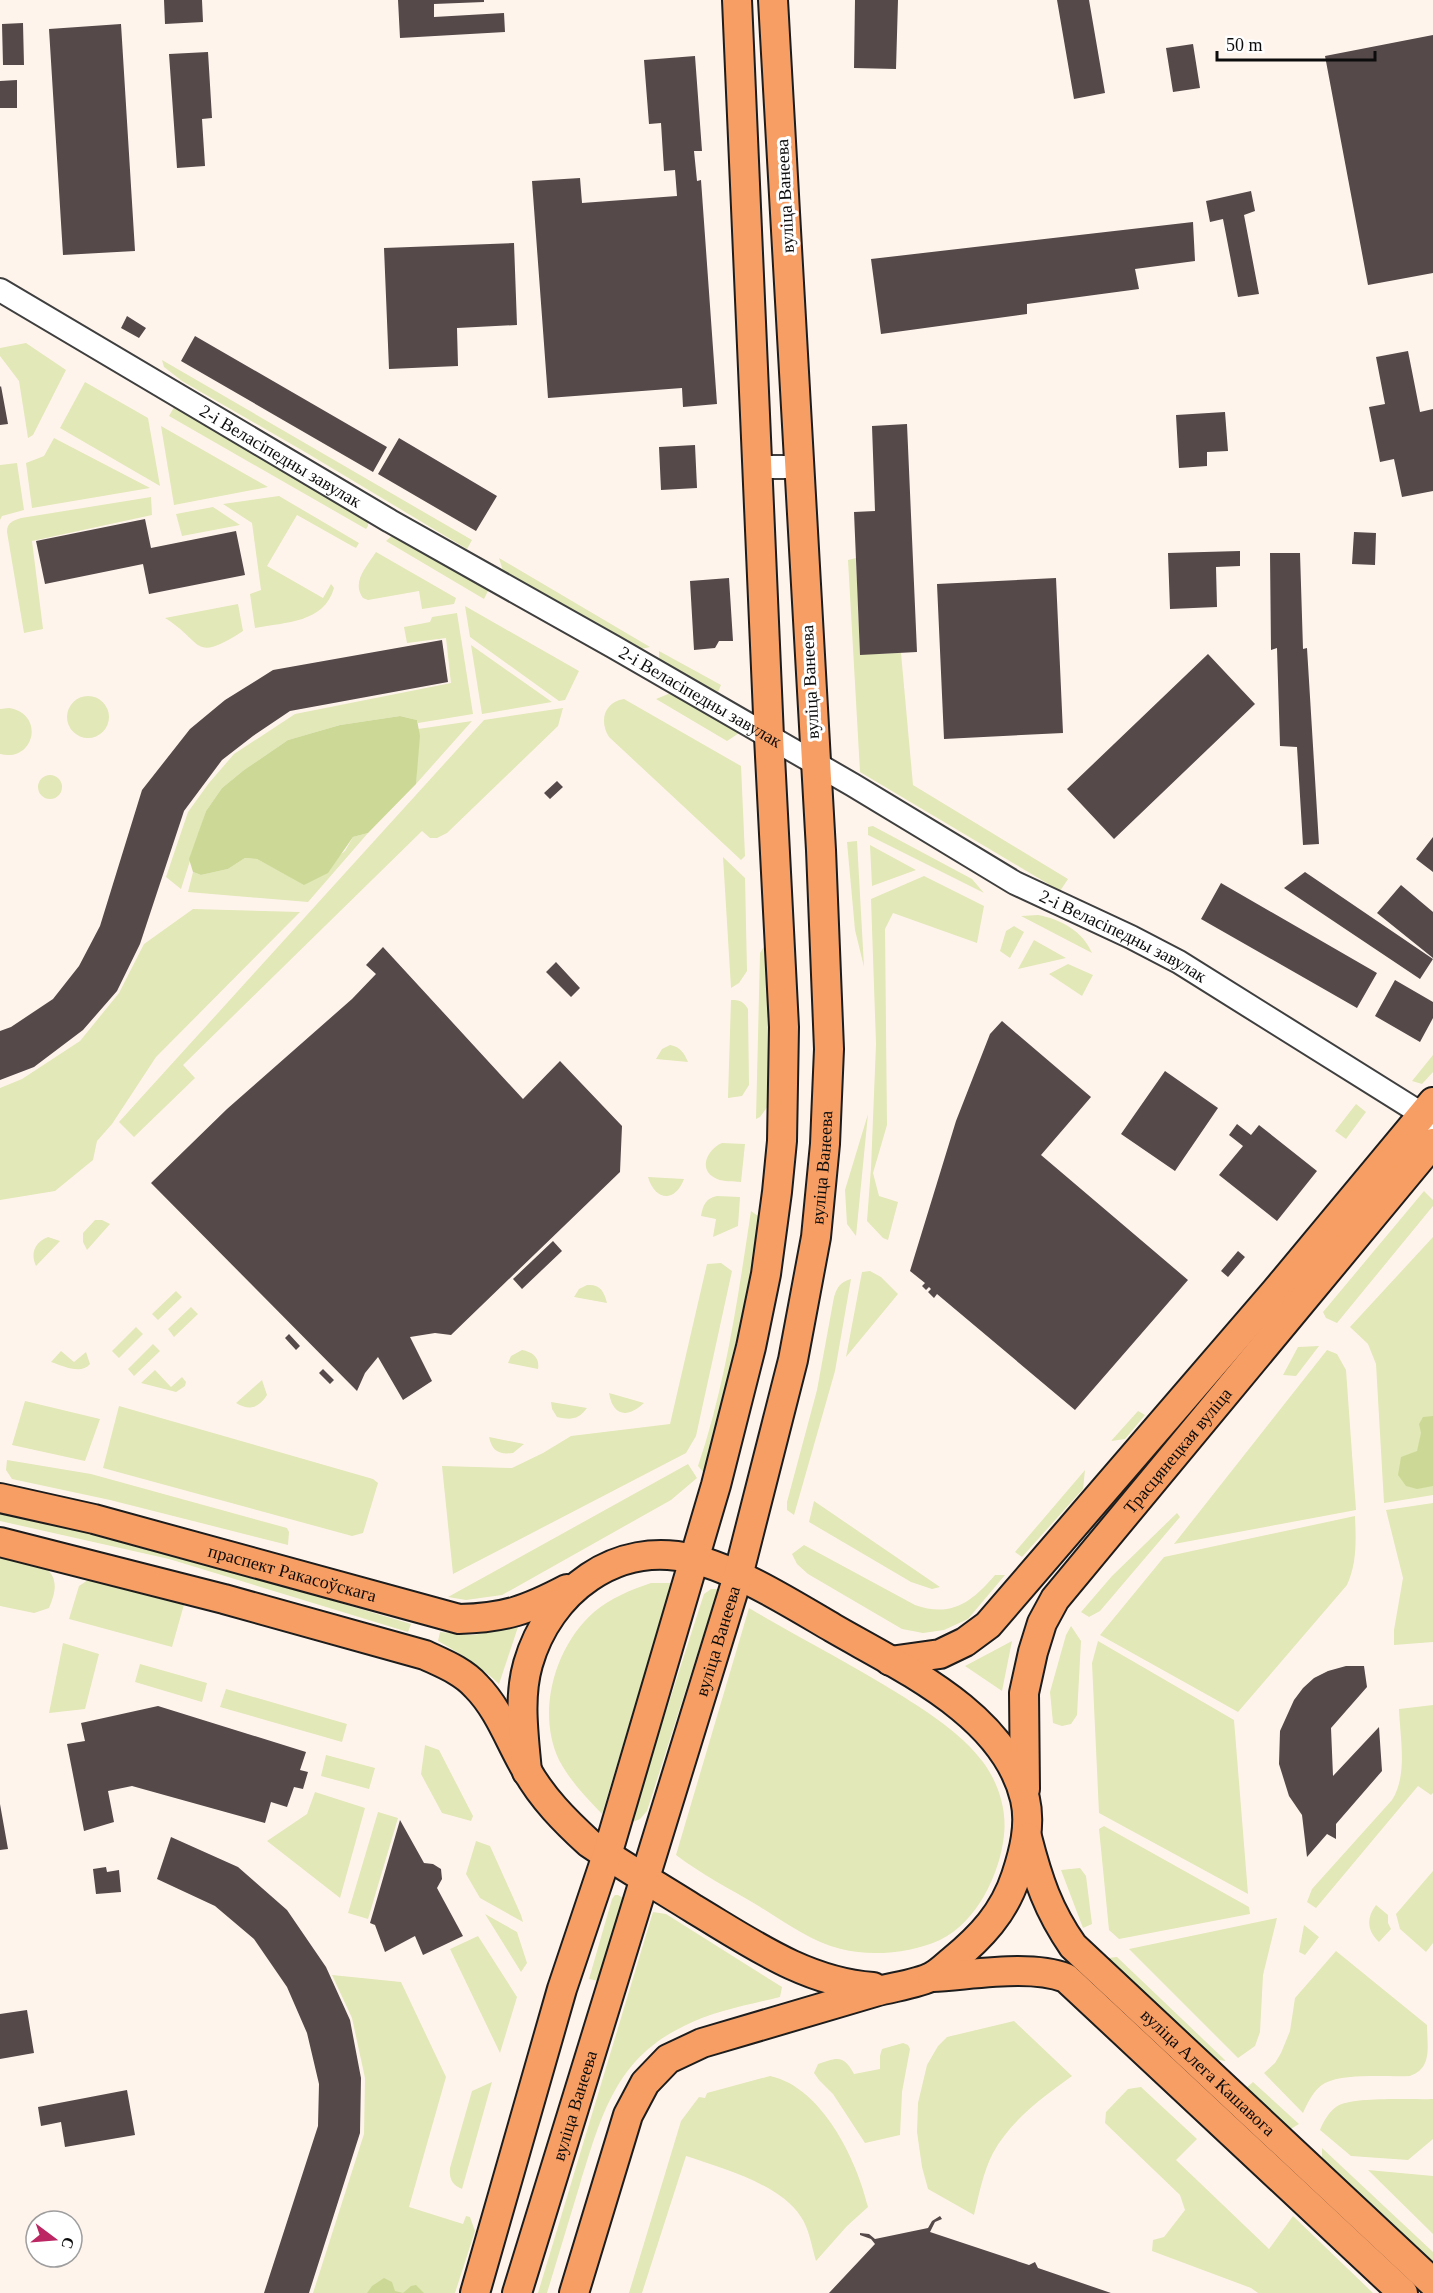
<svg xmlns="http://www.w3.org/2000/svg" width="1433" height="2293" viewBox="0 0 1433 2293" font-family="Georgia,serif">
<rect width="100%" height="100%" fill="#fff4ec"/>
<!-- green -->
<path fill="#e2e8b7" d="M26,343L66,370L33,435L28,438L19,381L0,356V348Z
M162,360L472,540L467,549L305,452L182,381L164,367Z
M85,382L148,418L160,486L60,428Z
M177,402L368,516V526L366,529L169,416Z
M161,426L268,487L174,505Z
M54,438L150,488L32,508L26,463L44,456Z
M17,463L24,510L2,516L0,520V465Z
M279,496L359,543L356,548L352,546L297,515L267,566L323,598L331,584L334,588C324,623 286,622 255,628L250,594L261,590L252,523L223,504Z
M151,497L152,515L32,541L43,629L24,633L7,532C7,522 13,521 21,518Z
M213,507L240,525L182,536L176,514Z
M395,533L481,581L488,591L484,599L386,541Z
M376,552L456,598L454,604L422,609L419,591L368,600L363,598C351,582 367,566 376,552Z
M499,558L650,647L637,650L503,571Z
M856,558L860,654L901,653L913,785L1068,879L1060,891L860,772L848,560Z
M238,604L243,631C192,664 204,642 165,618Z
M465,606L579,671L565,700L559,701L470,637Z
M457,613L473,714L418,723L417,720L400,716L340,725L288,740L244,770L222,788L206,811L181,889L166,877L188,812L209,783L234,754L295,714L451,683L446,638L407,643L404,627L430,622L432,617Z
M471,645L552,702L482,714Z
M659,651L721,685L718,692C697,687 676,672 659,659Z
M673,692L742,731L727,741L656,699Z
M67 717a21 21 0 1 1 42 0a21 21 0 1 1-42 0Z
M624,699L741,766L745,856L741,860L609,737C599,721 604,702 624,699Z
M9,708C46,714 34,763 0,754V709Z
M563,708L558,726L447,833L437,838H430L422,831L183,1065L195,1078L134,1137L119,1122L484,720Z
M472,721L416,784L418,729Z
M38 787a12 12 0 1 1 24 0a12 12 0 1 1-24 0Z
M873,826L972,879L984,893L868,835V827Z
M368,833L308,902L188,892L193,872L201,875L228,869L245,858L257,859L304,884L345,851L353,837Z
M857,841L864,967L855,930L847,842Z
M870,845L916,870L872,886Z
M723,857L745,878L747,971L739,983L731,988Z
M924,876L984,906L977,943L893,913L885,929L887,1125L873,1173L879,1196L898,1202L888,1240L883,1238L867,1221L871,1168L876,1044L871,899Z
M193,909L300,912L156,1057L112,1124L97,1141L93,1160L55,1191L0,1200V1088L22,1079L80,1041L119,993L144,944Z
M1038,915C1060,919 1083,931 1092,953L1021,916Z
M1014,926L1024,932L1010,958L1000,951L1006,931Z
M1034,940L1066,958L1018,969Z
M765,945H769L770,1079L768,1106L760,1117L756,1119L760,953Z
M1068,964L1093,975L1082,996L1049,974Z
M731,1000C740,1000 743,1001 748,1009L749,1085L742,1096L728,1098Z
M670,1045C681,1047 684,1053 688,1062L656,1059L662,1049Z
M1433,1055V1072L1422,1084L1412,1081Z
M1356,1104L1366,1112L1346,1139L1335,1131Z
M868,1114L856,1236L847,1224L845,1190Z
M722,1143L745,1144L741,1182C733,1181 724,1182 717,1179C697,1171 707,1149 722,1143Z
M648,1177L684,1179C675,1203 655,1201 648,1177Z
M1424,1191L1433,1200V1206L1337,1323L1326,1318L1323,1312Z
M717,1196L740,1197L738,1226L713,1237L716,1219L701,1216C703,1205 706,1198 717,1196Z
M751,1211L758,1216L760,1222L750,1294L705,1474L698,1466C726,1383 738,1297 751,1211Z
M95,1220H102L110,1224L87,1250L83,1242V1233Z
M48,1237L60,1241L36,1266C30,1253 35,1242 48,1237Z
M1433,1237V1495L1384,1503L1376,1364L1368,1344L1350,1327Z
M721,1263L732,1271L696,1436L686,1453L453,1574L442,1466L512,1468L543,1453L571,1436L670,1424L707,1264Z
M870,1271L881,1277L898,1294L846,1357L862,1272Z
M851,1279L835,1371L794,1515L787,1510V1502L817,1390L834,1297C837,1287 840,1282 851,1279Z
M587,1285C600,1284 604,1291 607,1303L574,1297L579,1289Z
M176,1291L182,1297L158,1320L152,1314Z
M191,1307L198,1314L174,1337L168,1329Z
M136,1327L143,1334L119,1358L112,1351Z
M153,1344L160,1351L134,1376L128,1369Z
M1319,1346L1296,1376L1283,1375L1298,1347Z
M522,1350C533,1352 540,1358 538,1369L508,1363L511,1356Z
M1327,1350L1337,1354L1346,1370L1356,1510L1174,1544Z
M61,1351L74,1362L86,1352L90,1364C81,1375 63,1366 51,1362Z
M155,1370L171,1387L182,1377L186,1382L185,1386L176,1392L141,1383Z
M262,1380L267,1395C259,1408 249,1411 236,1403Z
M609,1393L644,1403C628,1418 613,1417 609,1393Z
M25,1401L100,1419L85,1461L12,1445Z
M551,1402L587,1408C578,1420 571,1420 557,1417L552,1409Z
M119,1406L373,1479L378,1483L363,1533L352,1536L103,1468Z
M1138,1411L1145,1415L1125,1439L1111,1441Z
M489,1437L524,1444L513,1453C499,1455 492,1451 489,1437Z
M7,1460L91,1474L287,1528L289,1532L288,1545L110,1500L12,1479L6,1470Z
M688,1464L697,1478L671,1500L502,1595L466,1600L448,1597Z
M1085,1470L1083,1489L1022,1557L1015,1552Z
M814,1501L940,1587L932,1589L911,1582L809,1522Z
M1433,1503V1642L1394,1645V1630L1403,1578L1386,1510Z
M0,1511L136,1542L411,1624L408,1632L169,1559L0,1521Z
M1177,1513L1180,1517L1100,1611L1089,1617L1081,1612L1112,1576Z
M1355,1516C1356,1541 1357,1563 1347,1585L1238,1712L1100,1635L1164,1557Z
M804,1545L915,1605C951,1618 972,1602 995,1575H1005L968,1619L944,1630L923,1633L902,1629L808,1574L797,1564L792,1554Z
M0,1557C33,1563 69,1563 49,1608L34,1613L0,1606Z
M94,1576L185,1601L172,1647L69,1619L79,1586Z
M651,1583H672L602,1814C586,1797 570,1781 559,1760C536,1712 555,1646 594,1612C611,1598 630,1590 651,1583Z
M711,1589H718L647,1811L640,1819L630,1823L704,1594Z
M749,1608C799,1638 850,1663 899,1694C929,1713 961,1733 983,1762C998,1782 1007,1810 1004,1835C1000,1874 977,1922 940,1940C912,1953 871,1957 841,1949C811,1942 783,1921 757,1905C730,1889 701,1874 676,1855Z
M1071,1626L1081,1641L1077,1715L1071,1724L1062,1726L1053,1723L1050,1692L1066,1635Z
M518,1627L499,1684C480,1666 461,1654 438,1641L440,1632L473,1635Z
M1012,1641L1002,1691L965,1666Z
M1098,1641L1234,1720L1248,1894L1099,1813L1092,1663Z
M63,1643L99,1654L85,1709L49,1713Z
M140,1664L207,1683L202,1702L135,1682Z
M226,1689L347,1724L342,1742L220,1707Z
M1433,1705V1793L1431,1795L1418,1786L1316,1908L1307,1902L1312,1889L1392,1800C1408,1775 1400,1738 1399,1709Z
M425,1745L439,1750L473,1816L471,1821L442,1813L421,1774Z
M326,1755L375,1768L369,1789L321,1776Z
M315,1792L365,1808L340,1898L267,1841L307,1814Z
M378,1812L398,1818L368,1919L348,1913Z
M1104,1826L1249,1907L1250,1914L1119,1939L1109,1930L1099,1829Z
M476,1841L490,1846L521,1915L523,1922L480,1898L466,1874Z
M1080,1868L1086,1876L1092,1924L1083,1928L1061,1870Z
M1433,1871V1943L1426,1952L1400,1929L1396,1914Z
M615,1895H618L623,1898L599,1981L589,1979L612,1899Z
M1376,1905L1388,1915V1923L1391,1929L1379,1942C1367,1931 1366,1918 1376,1905Z
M653,1912L666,1914L782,1987L780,1997C748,2005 714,2011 684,2026C615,2059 601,2117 580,2184C569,2220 558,2257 547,2293H538Z
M485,1914L517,1932L527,1963L521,1972Z
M1277,1918L1263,1975L1260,2032L1255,2046L1238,2058L1129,1949Z
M1304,1925L1319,1937L1305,1955L1299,1952Z
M478,1936L517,1997L500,2053L450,1949Z
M1336,1951L1427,2025C1427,2046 1433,2068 1410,2076C1388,2077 1345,2073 1325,2083C1314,2089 1308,2102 1303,2113L1264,2073L1275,2063L1281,2053L1290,2031L1295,1998Z
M1117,1957L1226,2061L1213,2059L1108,1958Z
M332,1975L401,1982L446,2077L409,2207L463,2224L466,2216L470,2217L475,2231L455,2293H313L364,2134L365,2078L352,2018Z
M1014,2021L1072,2076C1043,2097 1011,2120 993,2153C983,2172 979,2195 974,2215L928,2189L922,2167L917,2132L918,2103L927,2065L938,2046L947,2037Z
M903,2043L908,2045L910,2049L902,2092L900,2135L865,2143L833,2094L819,2080L814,2073L818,2064C837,2058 843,2054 854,2074L880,2069V2056L882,2049Z
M770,2076C822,2087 857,2160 868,2207L847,2226L816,2261C812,2248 809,2228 801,2217C780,2184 722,2168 686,2156L642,2293H629L681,2121L699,2097L705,2098L707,2093Z
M492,2082L462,2189C452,2185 449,2179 450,2168L472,2091Z
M1253,2082L1299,2124L1289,2130L1245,2089Z
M1141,2087L1197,2139L1176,2160L1269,2249L1293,2216L1373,2293H1258L1251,2288L1152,2251L1153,2240L1164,2237L1185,2210L1180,2195L1105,2123L1106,2112L1128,2089Z
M1433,2099V2139L1408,2160L1351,2156L1320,2130C1323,2122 1329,2112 1336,2107C1351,2096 1412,2100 1433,2099Z
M1322,2148L1433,2252V2261L1322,2158Z
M1368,2170L1433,2176V2234Z"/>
<!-- forest -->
<path fill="#ccd996" d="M400,716L417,720L420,736L416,784L368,833L353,837L328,873L304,885L257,859L245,858L228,869L201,875L193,872L189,859L206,811L222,788L244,770L288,740L340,725Z
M1433,1416V1486L1417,1489L1406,1486L1398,1475L1401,1457L1417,1451L1421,1433L1419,1424L1423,1417Z
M384,2278L392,2282L395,2291L403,2293L411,2286L416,2285L424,2293H367L372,2286Z"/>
<!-- building -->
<path fill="#554949" d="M164,0H202L203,22L165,24Z
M398,0H484V2L434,4V17L504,13L505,32L400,38Z
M855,0H898L896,69L854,68Z
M1057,0H1089L1105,93L1074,99Z
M23,23L24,65H3L2,24Z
M121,24L135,251L63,255L49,29Z
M1433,35V273L1368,285L1325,56Z
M1193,44L1200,88L1173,92L1166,48Z
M208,52L212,118L202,119L205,166L177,168L169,54Z
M695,56L702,151H694L697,181L701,180L717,404L683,407L682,388L548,398L532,181L580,178L582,203L677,196L675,170L664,171L661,123L649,124L644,60Z
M17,80V108H0V81Z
M1251,191L1255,211L1244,215L1259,294L1238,297L1223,219L1210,222L1206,201Z
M1193,222L1195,261L1135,269L1139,289L1027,304V314L881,334L871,259Z
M514,243L517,325L457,328L458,366L389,369L384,248Z
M127,316L146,328L139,338L121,328Z
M195,336L387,447L373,472L181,361Z
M1408,351L1420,412L1433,409V491L1402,497L1394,459L1380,462L1369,407L1385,404L1376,357Z
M1,386L8,424L0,425V387Z
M1225,412L1228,451L1207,452V466L1179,468L1176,415Z
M907,424L917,652L860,655L854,512L875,511L872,426Z
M399,438L497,496L476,531L378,474Z
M695,445L697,488L661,490L659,447Z
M145,519L151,548L236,531L245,575L149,594L143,564L45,584L36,541Z
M1354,532L1376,533L1375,565L1352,564Z
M1240,551V566L1216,567L1217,607L1170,609L1168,553Z
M1270,553H1300L1303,649L1307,648L1319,844L1303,845L1297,747L1280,746L1277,648L1271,650Z
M729,578L733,641H719L715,648L694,650L690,581Z
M1056,578L1063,733L944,739L937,584Z
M442,640L448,682L290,711L253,736L222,760L184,811L140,944L117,991L83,1030L34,1067L0,1080V1031L11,1027L53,999L79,966L100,926L142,790L190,729L225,700L273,670Z
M1208,654L1255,704L1114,839L1067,789Z
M557,781L563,787L550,799L544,793Z
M1433,837V872L1416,859Z
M1305,872L1433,959L1420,979L1284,888Z
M1221,883L1377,973L1357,1008L1201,919Z
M1401,885L1433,912V958L1377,913Z
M383,947L523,1099L560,1061L622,1126L620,1172L451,1335L435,1333L410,1337L432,1381L403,1400L378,1357L365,1373L357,1391L151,1183L227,1109L352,999L376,974L366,965Z
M556,962L580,988L571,997L546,972Z
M1395,980L1433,1002V1018L1420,1042L1375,1016Z
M1002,1021L1091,1097L1041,1155L1188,1280L1075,1410L937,1294L934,1298L928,1292L931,1289L929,1287L926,1290L922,1286L925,1283L910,1271L956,1121L990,1034Z
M1165,1071L1218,1108L1175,1171L1121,1134Z
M1237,1124L1251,1135L1259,1125L1317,1171L1277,1221L1219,1175L1243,1146L1229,1135Z
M553,1241L562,1251L522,1289L513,1279Z
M1238,1251L1245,1257L1228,1277L1221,1271Z
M289,1334L300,1346L296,1350L285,1338Z
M323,1369L334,1380L330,1384L319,1373Z
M1346,1666H1364L1367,1687L1331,1728L1333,1776L1379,1727L1382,1771L1336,1824V1839L1327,1834L1307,1857L1302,1815L1289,1796L1279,1764L1280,1731L1294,1700L1303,1688L1314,1678L1328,1671Z
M158,1706L306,1752L300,1770L308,1772L303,1789L294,1787L287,1807L271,1802L265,1823L132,1786L108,1791L114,1822L84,1831L67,1744L85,1741L81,1723Z
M0,1804L8,1849L0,1850Z
M400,1820L424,1863L433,1864L441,1869L442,1879L437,1888L463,1936L423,1955L415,1936L385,1952L375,1925L370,1923Z
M171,1837L238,1867L287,1910L326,1967L350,2020L361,2078L360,2133L309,2293H264L318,2126L319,2084L307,2033L287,1987L254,1939L215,1906L157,1879Z
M106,1867L107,1872L119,1870L121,1892L96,1894L93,1869Z
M27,2010L34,2053L0,2059V2014Z
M127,2090L135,2135L65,2147L61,2122L41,2126L38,2107Z
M940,2216L942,2219L935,2222L930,2232L1029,2265L1035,2262L1038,2268L1111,2293H829L875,2244L871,2239L860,2235V2233L869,2234L875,2239L928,2228L932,2221Z"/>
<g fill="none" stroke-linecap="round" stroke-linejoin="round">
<defs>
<g id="minor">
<path id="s1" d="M0,290L390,521L614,647L853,785L1015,883L1131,937L1179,962L1433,1121"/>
<path d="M757,467H800"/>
</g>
<g id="major">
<path id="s2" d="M0,1498L94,1519L459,1619C505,1618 527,1610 567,1589"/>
<path d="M0,1542L224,1599L425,1655C442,1663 463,1671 476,1686C499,1709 510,1742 526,1769C542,1798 565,1821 589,1843C623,1866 659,1887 694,1909C751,1943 805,1982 873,1987"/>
<path d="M890,1661L940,1654L965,1642L988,1625L1275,1292L1433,1102"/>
<path d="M527,1772C524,1736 518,1699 528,1664C549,1591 616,1540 693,1559C738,1570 792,1604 833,1628C902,1668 1005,1714 1025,1799C1031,1825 1024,1852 1016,1876C1004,1913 981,1937 952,1961C946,1966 940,1972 933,1976C918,1984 892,1987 875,1992C817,2009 759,2026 702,2043L668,2059L645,2083L628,2115L574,2293"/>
<path id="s3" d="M1025,1789L1024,1693L1033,1652L1042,1623L1055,1599L1433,1143"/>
<path id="s4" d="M1027,1837C1038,1880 1048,1910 1073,1946L1433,2283"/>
<path d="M932,1977C972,1975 1030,1964 1066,1978L1403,2293"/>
<path d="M475,2293L562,1989L607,1855L716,1485L751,1347L766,1274L777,1192L782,1141L784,1027L769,737L737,0"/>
<path id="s5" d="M517,2293L738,1576L793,1360L816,1237L825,1144L829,1049L821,850L773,0"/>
</g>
</defs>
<!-- minor casing -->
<use href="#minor" stroke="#3f3f3f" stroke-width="26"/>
<!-- major casing -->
<use href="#major" stroke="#1d1d1d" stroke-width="32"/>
<!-- minor -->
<use href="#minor" stroke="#fff" stroke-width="22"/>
<!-- major -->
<use href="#major" stroke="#f79e64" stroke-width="28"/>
</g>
<g text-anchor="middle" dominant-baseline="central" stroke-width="6" stroke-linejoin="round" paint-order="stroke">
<!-- street labels -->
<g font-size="18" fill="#0c0c0c" stroke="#fff">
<text transform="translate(785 196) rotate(-93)">вуліца Ванеева</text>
<text stroke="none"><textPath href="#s1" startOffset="326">2-і Веласіпедны завулак</textPath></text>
<text transform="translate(810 682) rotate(-93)">вуліца Ванеева</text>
<text stroke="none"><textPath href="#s1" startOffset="810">2-і Веласіпедны завулак</textPath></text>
<text stroke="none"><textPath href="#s1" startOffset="1296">2-і Веласіпедны завулак</textPath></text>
<text stroke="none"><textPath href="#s5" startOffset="1168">вуліца Ванеева</textPath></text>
<text stroke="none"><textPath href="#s3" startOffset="388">Трасцянецкая вуліца</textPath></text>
<text stroke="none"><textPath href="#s2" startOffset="302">праспект Ракасоўскага</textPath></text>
<text stroke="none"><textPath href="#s5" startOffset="682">вуліца Ванеева</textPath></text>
<text stroke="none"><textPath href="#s4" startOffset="304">вуліца Алега Кашавога</textPath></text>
<text stroke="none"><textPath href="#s5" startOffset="196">вуліца Ванеева</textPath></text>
</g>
</g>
<!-- north arrow -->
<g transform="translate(54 2239) rotate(106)"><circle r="28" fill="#ffffff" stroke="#9e9e9e" stroke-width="1.5"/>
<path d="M0-4.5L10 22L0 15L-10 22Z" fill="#bb2663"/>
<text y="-9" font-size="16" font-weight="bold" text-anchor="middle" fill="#0c0c0c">С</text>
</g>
<!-- scale -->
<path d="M1217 51v9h158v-9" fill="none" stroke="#0c0c0c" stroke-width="3"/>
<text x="1226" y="51" font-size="18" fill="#0c0c0c" stroke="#ffffff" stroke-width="4.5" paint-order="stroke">50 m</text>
</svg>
